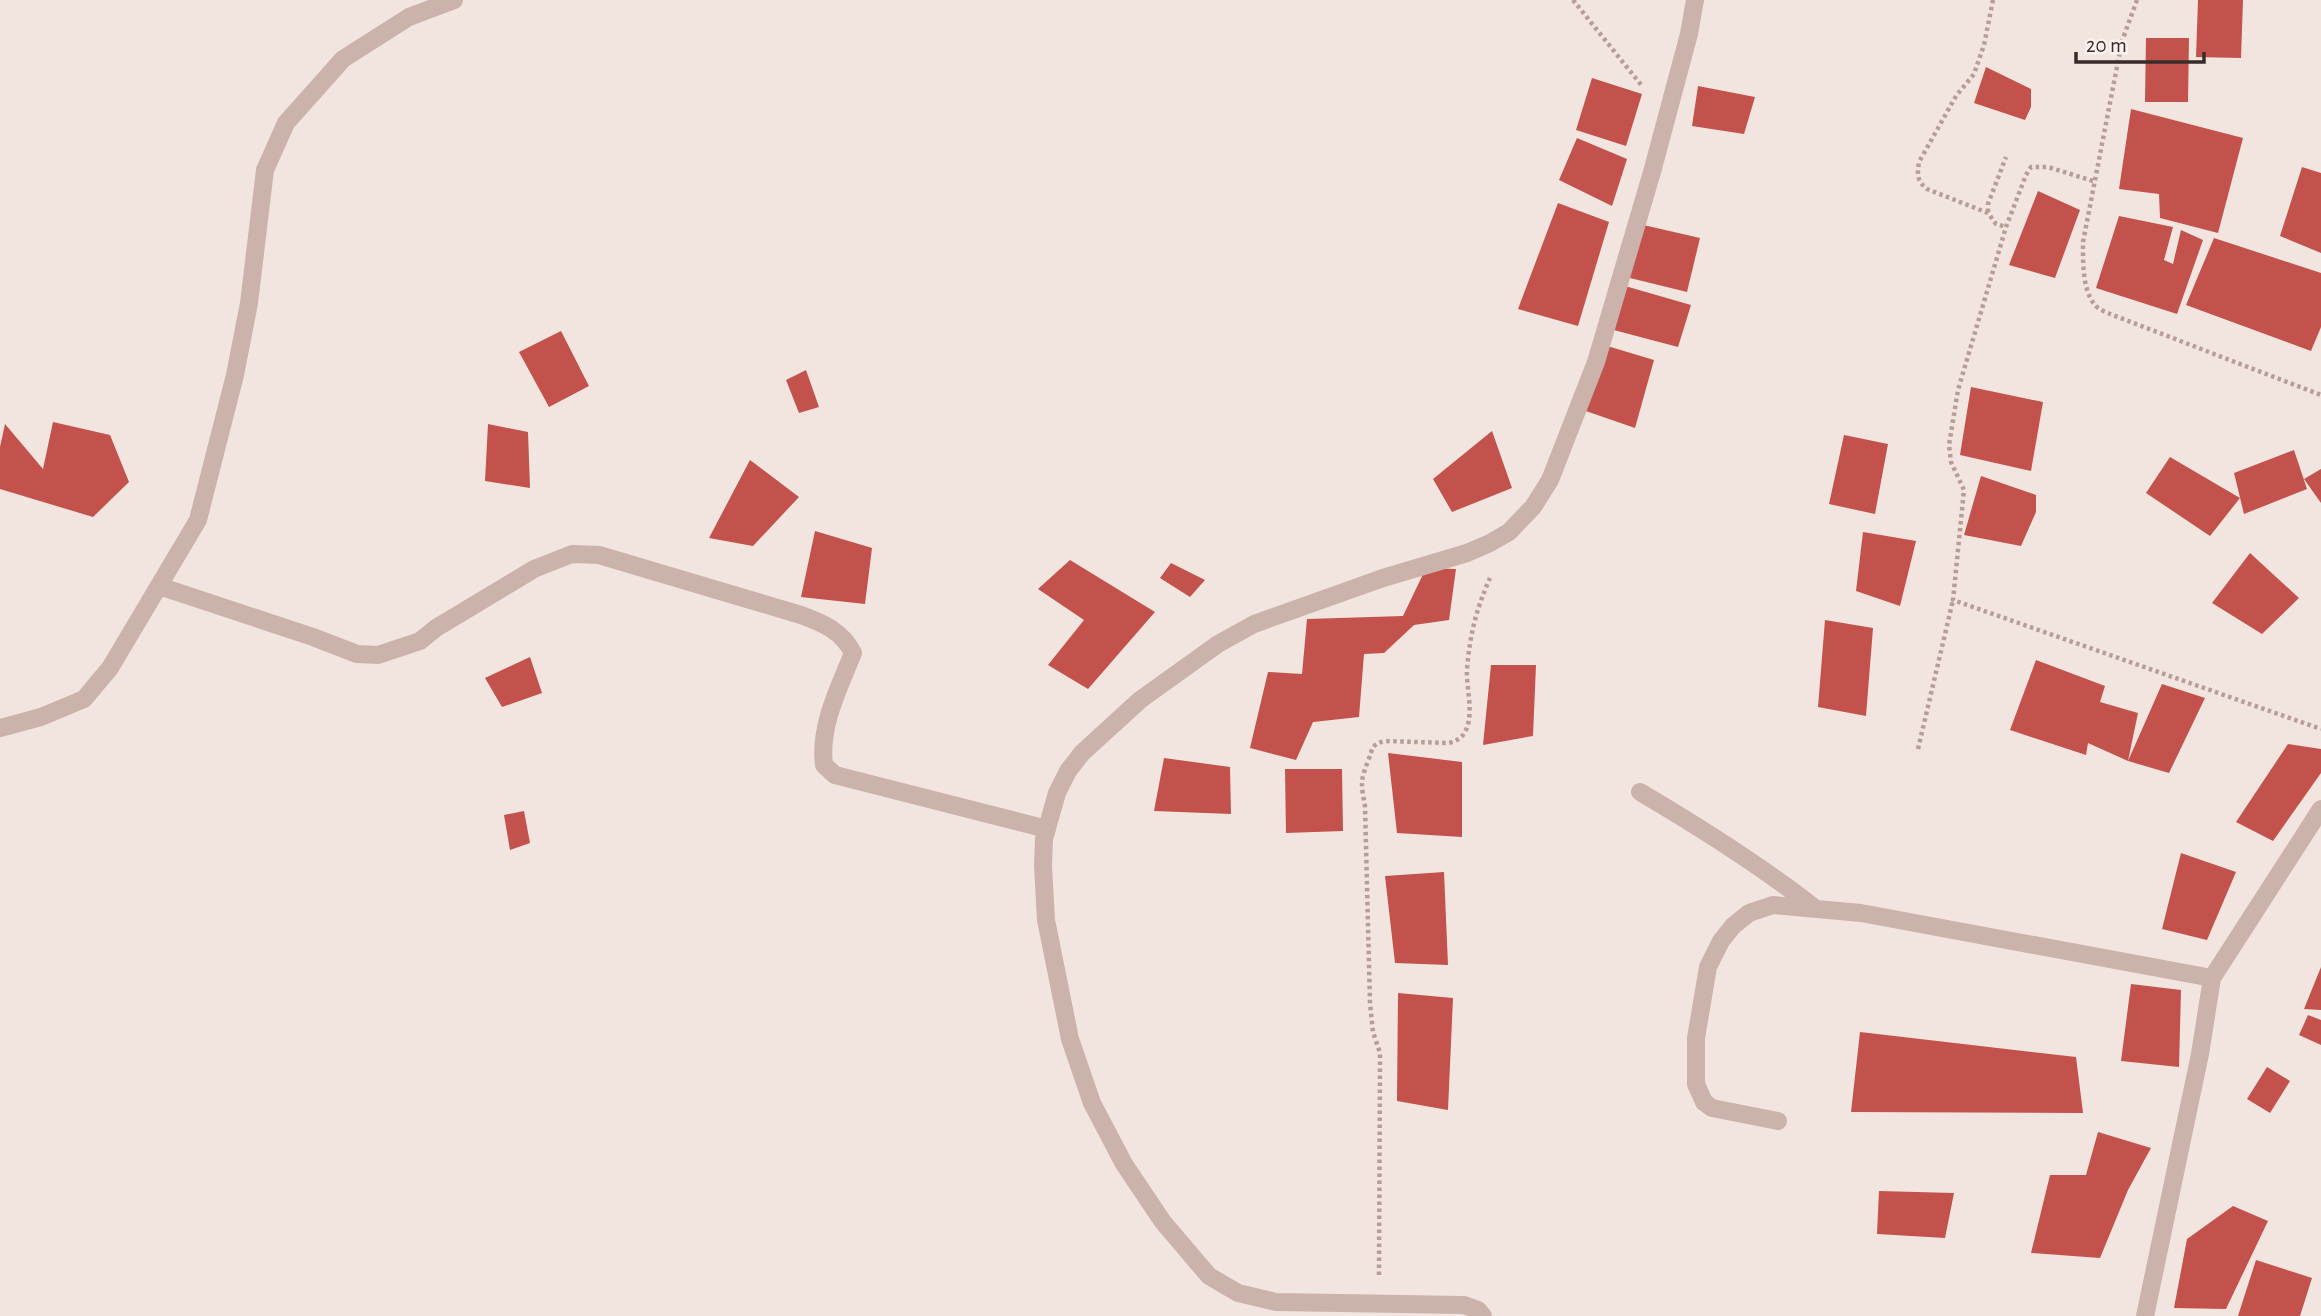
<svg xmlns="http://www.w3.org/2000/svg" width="2321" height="1316" viewBox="0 0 2321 1316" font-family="'Alegreya Sans',sans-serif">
<rect width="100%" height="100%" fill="#f2e5df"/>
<!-- building -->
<path fill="#c3524c" d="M2198,0H2243L2241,58L2196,57Z
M2146,38H2189L2188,102H2145Z
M1986,67L2031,89V107L2025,120L1974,103Z
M1592,78L1642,94L1626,146L1576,130Z
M1698,86L1755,97L1744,134L1692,126Z
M2131,109L2243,138L2218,233L2160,218L2159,194L2119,189Z
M1577,138L1627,159L1612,206L1559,180Z
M2302,167L2321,173V253L2280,236Z
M2038,191L2080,210L2055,278L2009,265Z
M1558,203L1609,222L1578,326L1518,309Z
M2119,216L2173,227L2164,260L2173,264L2181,230L2203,240L2177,314L2096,288Z
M1639,224L1700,238L1687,292L1626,277Z
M2214,238L2321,273V327L2311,351L2186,305Z
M1625,286L1691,305L1678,347L1610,329Z
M561,331L589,386L549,407L519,352Z
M1604,345L1654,360L1635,428L1580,409Z
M806,370L819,407L799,413L786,380Z
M1971,387L2043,402L2031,471L1960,455Z
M53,422L110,435L129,482L93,517L0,489V447L5,424L43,469Z
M488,424L528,432L530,488L485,481Z
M1492,431L1512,488L1452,512L1433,479Z
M1844,435L1888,444L1875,514L1829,504Z
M2294,450L2307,489L2244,514L2234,473Z
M2170,457L2240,498L2210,536L2146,493Z
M750,460L799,497L753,546L709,538Z
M2321,469V503L2304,479Z
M1981,476L2036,495V512L2021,546L1964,535Z
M815,531L872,548L865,604L801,597Z
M1863,532L1916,541L1900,606L1856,591Z
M2250,553L2299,598L2262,634L2212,603Z
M1070,560L1155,612L1088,689L1048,665L1084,620L1038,589Z
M1171,563L1205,580L1190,597L1160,578Z
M1426,568L1456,569L1449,620L1414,625L1384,653L1364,654L1359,717L1313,722L1296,760L1250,748L1268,672L1302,674L1307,619L1403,616Z
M1825,620L1873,628L1866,716L1818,707Z
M530,657L542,693L502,707L485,678Z
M2036,660L2105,686L2100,702L2138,713L2128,761L2088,743L2086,755L2010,730Z
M1491,665H1536L1533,736L1483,745Z
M2162,684L2205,698L2169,773L2128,761Z
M2288,744L2321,749V773L2273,841L2236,822Z
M1388,753L1462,762V837L1397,833Z
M1164,758L1230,767L1231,814L1154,811Z
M1285,769H1342L1343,831L1286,833Z
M524,811L530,843L510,850L504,815Z
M2181,853L2236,872L2207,940L2162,929Z
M1444,872L1448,965L1395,963L1385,876Z
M2321,967V1010L2304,1009Z
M2131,984L2181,990L2179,1067L2121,1061Z
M1398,993L1453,998L1448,1110L1397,1101Z
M2308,1015L2321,1020V1045L2299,1035Z
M1860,1032L2076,1057L2083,1113L1851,1112Z
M2267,1067L2290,1081L2270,1113L2247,1099Z
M2098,1132L2151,1148L2128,1190L2100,1258L2031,1253L2050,1175H2086Z
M1879,1191L1954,1193L1945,1238L1877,1234Z
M2233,1206L2268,1221L2226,1309L2174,1308L2187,1239Z
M2256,1260L2312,1278L2300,1316H2238Z"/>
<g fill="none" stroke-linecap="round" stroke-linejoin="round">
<!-- path -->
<path stroke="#b69d95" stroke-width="4.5" stroke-dasharray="3.5 3.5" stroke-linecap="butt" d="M1573,0L1642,86
M1993,0L1984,45L1974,74L1956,96L1919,162C1917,175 1917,181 1927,189L1988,213L1996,224L2006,227
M2137,0L2122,41L2083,242C2083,260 2082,290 2095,305C2098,309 2105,312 2110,314L2321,395
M2093,181L2048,167H2031L2026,175L2006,227L1958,390L1949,445L1951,462L1964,490L1953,600L2321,729
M1988,212V204L2006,157
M1918,749L1953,600
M1379,1275L1380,1053L1373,1032L1370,1004L1365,806C1361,784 1360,782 1368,761C1373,749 1371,744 1385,741L1449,743C1457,741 1463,737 1466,730C1474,712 1466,688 1467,669C1470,634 1476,610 1490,578"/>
<!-- street -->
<path stroke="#cbb3ab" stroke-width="18" d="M159,586L313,637L357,654L378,655L420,641L436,628L534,569L572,554L599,555L801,615C823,623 842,631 853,653C839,688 819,726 824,765L835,775L1047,829
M0,728L41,717L84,699L110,668L198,520L235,375L249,303L265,170L286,123L343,59L409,17L454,0
M1640,792C1701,828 1760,865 1816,909
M1778,1121L1712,1108L1704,1102L1696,1084V1038L1708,967L1721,941L1733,926L1749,913L1773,905L1861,913L2212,978
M1483,1316L1478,1310L1464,1305L1276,1302L1238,1293L1209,1276L1163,1222L1124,1164L1092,1103L1070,1039L1046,920L1043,866L1044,839L1057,793L1068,771L1082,753L1140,700L1218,644L1254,624L1383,578L1467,553L1490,543L1509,532L1533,507L1550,480L1596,362L1652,172L1689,34L1695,0
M2145,1316L2200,1054L2212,978L2321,809"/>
</g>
<!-- scale -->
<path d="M2076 52v10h128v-10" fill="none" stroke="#382c2a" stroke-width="3.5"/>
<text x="2086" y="52" font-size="21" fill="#382c2a" stroke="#faf1ec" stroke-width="5" paint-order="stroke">20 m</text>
</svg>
